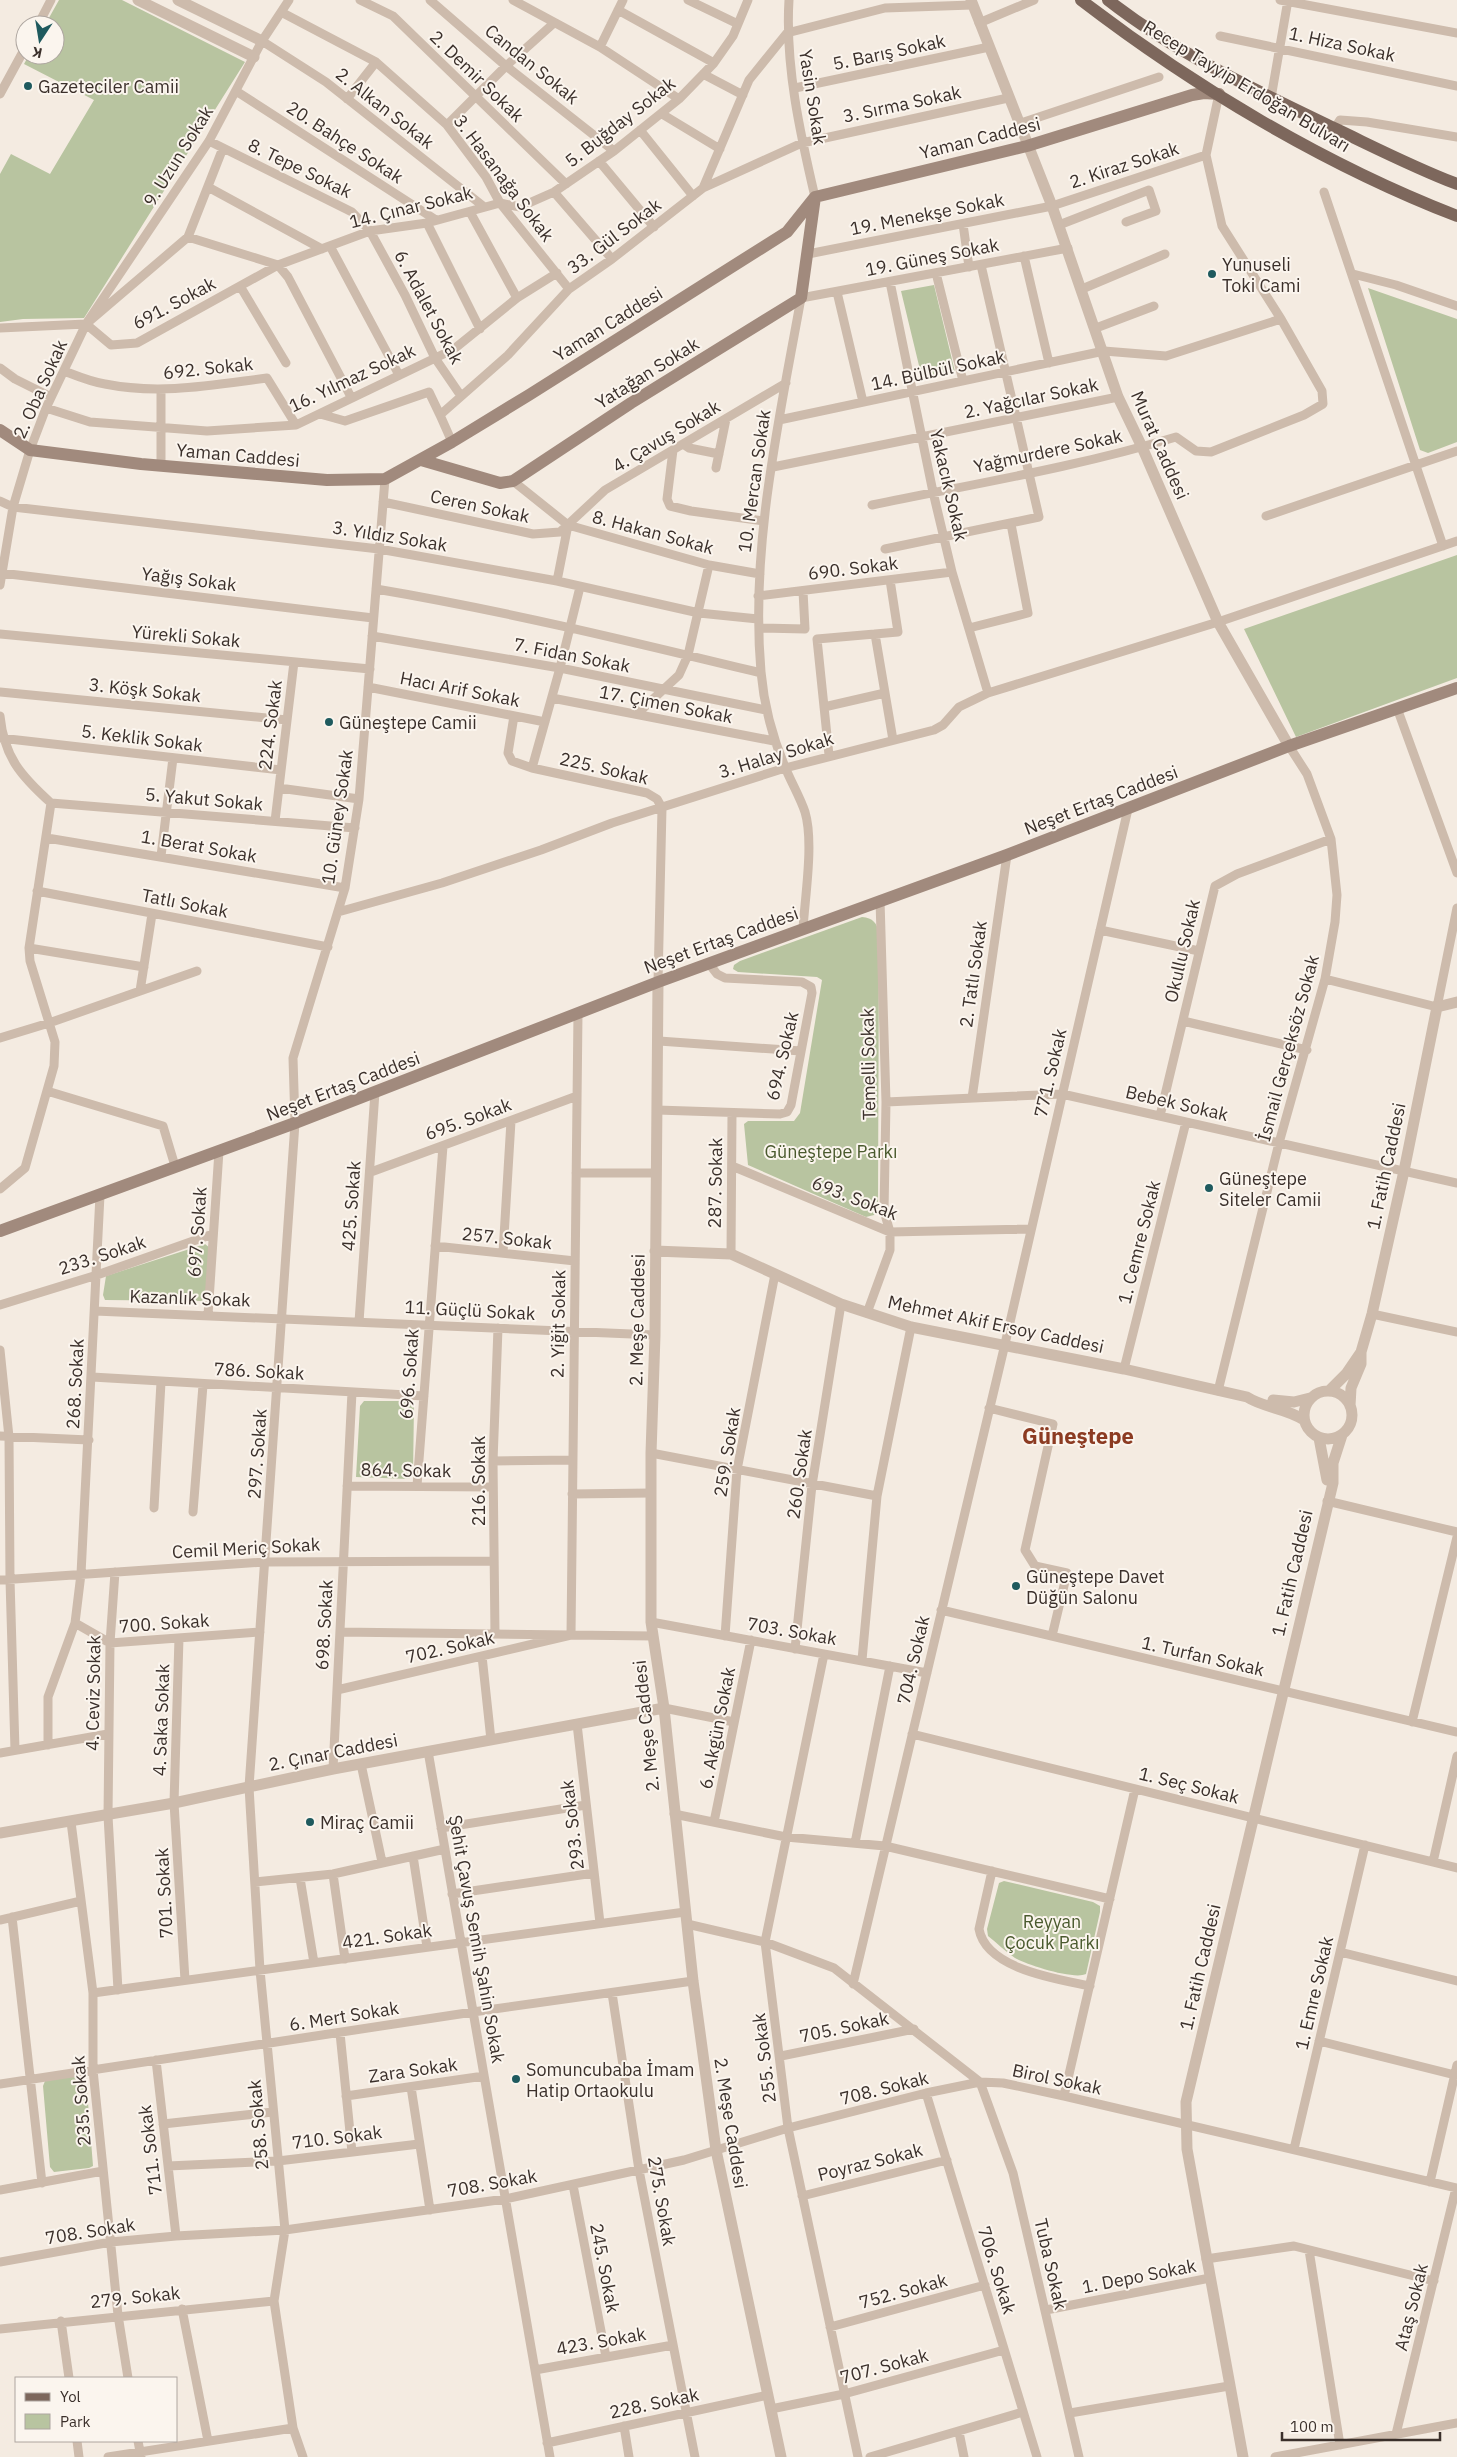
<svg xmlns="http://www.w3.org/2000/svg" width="1457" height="2457" viewBox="0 0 1457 2457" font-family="'IBM Plex Sans',sans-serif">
<rect width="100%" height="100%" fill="#f4ebe1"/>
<!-- green -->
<path fill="#b8c4a0" d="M59,0H122L245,62L84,318L23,319L0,322V174L11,154L50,174L94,100L24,64L29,55H55V25H45Z
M934,285L955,372L922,378L901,291Z
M1368,288L1457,319V442L1428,453L1420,450Z
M1457,555V678L1296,737L1244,629Z
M862,917C873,918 877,923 879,933L878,1205V1211L874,1215L866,1217L748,1165L744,1124L748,1121H794L800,1113L822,980L817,977L738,972L733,969L734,965L740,961Z
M205,1244L210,1248L207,1301L105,1300L103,1295L106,1276Z
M364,1401H410L414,1403L413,1476L409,1479L356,1477L360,1406Z
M1004,1881L1093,1902L1100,1906V1912L1086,1974C1074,1980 1027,1965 1015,1958C1006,1952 997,1943 988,1936L987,1929L999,1883Z
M80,2075L86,2077L93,2166L89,2168L54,2172L50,2167L43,2086L45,2081Z"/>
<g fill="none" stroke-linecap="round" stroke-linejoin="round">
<!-- minor -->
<path stroke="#cdbbac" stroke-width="9" d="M360,0L393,16L566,184
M430,0L506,66L614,151
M513,0L600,47L679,99
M688,0L738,24
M789,0C785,65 800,133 815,197
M1280,0L1457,33
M618,10L714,63
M281,12L376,62L447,125L486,177L500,203L569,289
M979,23L1034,0
M38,25L51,0
M1220,36L1457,86
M262,41L326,82L483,206
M600,47L623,0
M703,74L743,95
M795,88L989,47
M236,91L436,220
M0,94L25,48
M1271,98L1288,0
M347,99L376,62
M662,114L720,149
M1018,124L1159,77
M447,125L506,66L554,23
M1335,128L1340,120L1367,122L1457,137
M640,130L693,196
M209,141L352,212L370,231L405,295L435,358L461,396
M599,161L654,227
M208,187L322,249
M703,188L802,143L1008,98
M554,192L612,259
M1324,192L1443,546
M470,212L517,298
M427,223L480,329
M963,224L969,267
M1059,225L1149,190L1156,211L1126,222
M188,237L278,265L370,231L427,223L500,203L520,207L554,192L614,151L679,99L714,63L733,36L748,0
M330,246L399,375
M808,254L1052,206L1206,155
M1024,256L1049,363
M936,273L963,381
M1353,274L1396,285L1457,306
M890,282L933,492L952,572L988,693
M240,286L286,363
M1082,289L1165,254
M837,292L863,402
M86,324L111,345L137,343L278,265L288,277L351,397
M0,328L86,324L188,237L223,148
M1096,328L1154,306
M0,368L15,379L51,397
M64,371C77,376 91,382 105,384C160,395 212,385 267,378L296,425
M161,390V466
M46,408L90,422L207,431L296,425L454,349L517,298L557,273
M320,414L345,421L429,392L440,415
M779,420L1104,351L1166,356L1281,319
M452,442L440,415L508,355L569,289L612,259L703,188L749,80L787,33L885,8L972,5
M683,444L689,448L719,454
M673,450L667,499L670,506L691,511L764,521
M773,467L1118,397
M716,468L726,419
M513,481L568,525L709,565L760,574
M0,501L13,507L379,549L557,581L699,613L758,619
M383,502L533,534L560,532L605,490L786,383
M872,505C973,484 1077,467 1176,437L1196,451L1211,452L1304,415L1323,404L1322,391L1281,319L1222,226L1206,155L1219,94
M1266,516L1457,451
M885,549L1039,517L981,265
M1,573L373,618
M557,581L568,525
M0,585L13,507L30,450L46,408L86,324L209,141L262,41L289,0
M376,589C506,611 633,642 761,673
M758,596L952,572
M759,628L805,629L803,591
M969,628L1028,613L1011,524
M0,634L370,669
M875,634L893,740
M372,636L560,668L766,710
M368,687L545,722
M0,692L287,720
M552,698L774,741
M824,707L885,693
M1397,708L1457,873
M637,714L679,675L688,655L709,565
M0,716C4,757 21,776 51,803L29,948L30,961L55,1042L54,1066L25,1168L0,1189
M514,716L508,753L512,761L532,768L647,793L657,799L662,808L658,982
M0,738L281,770
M829,755L817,639L898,632L890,580
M532,768L560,668L580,587
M279,788L359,799
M51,803L355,828
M275,821L294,662
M47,838L345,888
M161,856L173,758
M37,891L328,947
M338,912L442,883L541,850L612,823L785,768L934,730L943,725L959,707L988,693L1218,622L1457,541
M803,929C805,896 814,842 805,812C800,797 791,782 785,767C772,736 764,706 761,672C750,547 779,421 801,298L1068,248
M1100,930L1199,951
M29,948L144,967
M1325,979L1437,1007L1457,908
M140,991L152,914
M1183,1021L1307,1050
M0,1038L49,1023L197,971
M659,1041L801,1051
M47,1091L163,1126L175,1166
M972,1098L1007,855
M886,1102L1062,1094L1457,1183
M657,1110L780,1114L787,1112L791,1105L812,993L811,987L802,982L725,978L717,974L710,965
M1160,1116L1215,886L1237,874L1331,839
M732,1166L890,1232L1031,1229
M371,1172L577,1096
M576,1173H655
M435,1246L575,1261
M503,1253L511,1121
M731,1254L732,1113
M0,1305L97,1275L213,1234
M95,1311L655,1335
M867,1313L890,1250V1232L884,1211L886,1102L880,900
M1372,1314L1457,1332
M208,1315L219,1151
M359,1322L375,1092
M0,1350L9,1437L10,1580L15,1750
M1124,1369L1186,1122
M92,1377L424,1396
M1218,1391L1279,1143L1325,979L1335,922L1337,895L1331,839L1307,774L1289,746
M989,1408L1053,1424L1025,1550L1035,1566L1067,1573L1052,1636
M0,1436L89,1440
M651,1453L877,1496
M493,1461L573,1460
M347,1486L493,1487
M417,1486L443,1146
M572,1494L651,1493
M1327,1501L1457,1532
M154,1508L161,1382
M193,1512L203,1385
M115,1572L110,1643L108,1816L118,1990
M0,1580L265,1562L494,1561
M941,1610L1457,1732
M651,1622L927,1673
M75,1623L110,1643L260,1632
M340,1632L653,1636
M495,1634L493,1461L498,1328
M725,1636L737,1470L775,1274
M179,1638L174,1803L185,1980
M795,1649L812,1485L841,1304
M824,1654L765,1942L788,2128L858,2457
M482,1656L491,1740
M862,1660L877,1496L911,1327
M337,1690L571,1635L578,1013
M664,1708L734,1722
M1412,1722L1457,1537
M577,1724L600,1923
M912,1734L1457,1868
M48,1745V1697L75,1623L81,1574L100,1195
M428,1751L550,2457
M0,1753L108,1734
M361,1764L382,1862
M333,1769L352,1392
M674,1814L786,1837L885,1846L1110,1899
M71,1822L93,1993V2070L118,2315L128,2378
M714,1822L751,1640
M441,1828L586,1805
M855,1843L890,1666
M413,1856L427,1947
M1433,1862L1457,1756
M992,1871L979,1929C986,1969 1057,1979 1090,1986
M333,1874L345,1959
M300,1878L314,1963
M255,1882L333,1874L445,1849
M452,1894L594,1873
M12,1917L42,2183
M0,1920L81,1901
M687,1924L765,1942L834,1968L980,2082L1003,2083L1064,2096L1457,2188
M1340,1952L1457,1981
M853,1984L1005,1344L1128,809
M93,1993L685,1912
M612,1993L639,2170L695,2457
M340,2033L352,2152
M1319,2041L1455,2075
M781,2056L914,2029
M156,2060L176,2236
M0,2084L473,2012L693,1981
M411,2087L430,2210
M926,2093L1037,2457
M346,2096L484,2076
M1064,2096L1135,1789
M163,2124L273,2112
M1294,2149L1365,1845
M168,2166L278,2161L419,2144
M1430,2182L1457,2065
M573,2185L606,2357
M0,2190L103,2171
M802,2196L947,2160
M1309,2250L1340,2445
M1206,2259L1294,2246L1434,2281
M0,2262L111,2242L176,2236L285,2230L505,2199L684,2160L788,2128L926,2093L980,2082L1013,2173L1079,2457
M182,2309L208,2441
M1046,2310L1210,2278
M61,2321L69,2378
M830,2327L985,2285
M0,2329L274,2301
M535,2370L673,2345
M771,2409L844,2394L1004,2350
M1070,2413L1229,2386
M624,2426L629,2457
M959,2432L964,2457
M1396,2434L1456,2188
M77,2441L79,2457
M138,2441L141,2457
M547,2443L768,2395
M108,2457L293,2428
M303,2457L293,2428L274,2301L285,2230L260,1970L249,1787L295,1123L293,1058L345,888L359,799L385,479
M870,2457L1023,2412
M1275,2457L1457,2423"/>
<!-- tertiary -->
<path stroke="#cdbbac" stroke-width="11" d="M138,0L254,57
M178,0L262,41
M971,0L1052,206L1118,397L1142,447L1218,622L1289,746
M658,982L655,1335L651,1453V1622L664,1708L693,1981L716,2150L781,2457
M655,1251L731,1254L841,1304L911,1327L1124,1369L1247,1397C1264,1408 1286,1408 1304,1420
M1304 1415a24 24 0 1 1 48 0a24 24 0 1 1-48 0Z
M1329,1391L1346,1374L1361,1352
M1273,1400L1294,1402L1310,1398
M1350,1406L1351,1388L1361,1364V1352L1372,1314L1404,1171L1437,1007L1457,1002
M1319,1438L1327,1480
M0,1833L174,1803L333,1769L664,1708
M1243,2457L1187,2149L1186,2102L1333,1483V1463L1342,1435"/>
<!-- secondary -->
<path stroke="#a18a7d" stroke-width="12" d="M0,430L30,450L141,464L327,480L385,479L452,442L529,395L787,232L815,197L1027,146L1192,95L1204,93L1219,94
M421,460L500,483L513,481L631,403L801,298L815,197
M0,1231L295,1123L658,982L1007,855L1289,746L1457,688"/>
<!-- primary -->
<path stroke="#7d675c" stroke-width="12" d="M1081,0C1193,86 1325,165 1457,216
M1108,0C1177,54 1257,91 1336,129C1376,148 1415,168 1457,184"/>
</g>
<!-- markers -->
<g fill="#1f5a5e" stroke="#fbf5ee" stroke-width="2">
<circle cx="28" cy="86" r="5"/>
<circle cx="1212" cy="274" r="5"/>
<circle cx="329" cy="722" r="5"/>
<circle cx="1209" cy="1188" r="5"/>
<circle cx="1016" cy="1586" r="5"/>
<circle cx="310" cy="1822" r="5"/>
<circle cx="516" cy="2079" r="5"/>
</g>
<g text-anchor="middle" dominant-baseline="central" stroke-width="4" stroke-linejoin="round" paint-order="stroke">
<!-- street labels -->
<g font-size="18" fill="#3b302b" stroke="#fbf5ee">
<text transform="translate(1342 44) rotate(12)">1. Hiza Sokak</text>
<text transform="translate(889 52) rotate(-12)">5. Barış Sokak</text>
<text transform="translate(532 64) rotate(39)">Candan Sokak</text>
<text transform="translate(477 76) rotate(44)">2. Demir Sokak</text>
<text transform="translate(1247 86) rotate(31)">Recep Tayyip Erdoğan Bulvarı</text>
<text transform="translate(813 97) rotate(81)">Yasin Sokak</text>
<text transform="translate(902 104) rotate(-12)">3. Sırma Sokak</text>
<text transform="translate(385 108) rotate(38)">2. Alkan Sokak</text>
<text transform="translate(620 122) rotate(-38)">5. Buğday Sokak</text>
<text transform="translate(980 138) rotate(-14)">Yaman Caddesi</text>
<text transform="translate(345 142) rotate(33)">20. Bahçe Sokak</text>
<text transform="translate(178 156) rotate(-58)">9. Uzun Sokak</text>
<text transform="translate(1124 165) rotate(-18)">2. Kiraz Sokak</text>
<text transform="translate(300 168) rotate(26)">8. Tepe Sokak</text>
<text transform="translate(504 178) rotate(53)">3. Hasanağa Sokak</text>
<text transform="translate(411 207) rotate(-14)">14. Çınar Sokak</text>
<text transform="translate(927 214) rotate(-11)">19. Menekşe Sokak</text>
<text transform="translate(614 236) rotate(-37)">33. Gül Sokak</text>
<text transform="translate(932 257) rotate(-11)">19. Güneş Sokak</text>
<text transform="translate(174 303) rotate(-28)">691. Sokak</text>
<text transform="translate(429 307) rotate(62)">6. Adalet Sokak</text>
<text transform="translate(608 324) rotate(-32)">Yaman Caddesi</text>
<text transform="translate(208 368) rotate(-6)">692. Sokak</text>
<text transform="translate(938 370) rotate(-12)">14. Bülbül Sokak</text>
<text transform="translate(647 373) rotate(-32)">Yatağan Sokak</text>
<text transform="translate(352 378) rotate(-25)">16. Yılmaz Sokak</text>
<text transform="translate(40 389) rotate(-66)">2. Oba Sokak</text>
<text transform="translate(1031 398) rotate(-12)">2. Yağcılar Sokak</text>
<text transform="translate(666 436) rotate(-31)">4. Çavuş Sokak</text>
<text transform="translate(1160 445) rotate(66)">Murat Caddesi</text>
<text transform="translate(1048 451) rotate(-12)">Yağmurdere Sokak</text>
<text transform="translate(238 455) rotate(5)">Yaman Caddesi</text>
<text transform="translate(754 481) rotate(-82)">10. Mercan Sokak</text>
<text transform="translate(949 485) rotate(77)">Yakacık Sokak</text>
<text transform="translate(480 506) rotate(12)">Ceren Sokak</text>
<text transform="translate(653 532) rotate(15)">8. Hakan Sokak</text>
<text transform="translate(390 536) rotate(9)">3. Yıldız Sokak</text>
<text transform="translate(853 568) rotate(-7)">690. Sokak</text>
<text transform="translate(189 579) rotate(7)">Yağış Sokak</text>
<text transform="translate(186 636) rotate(5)">Yürekli Sokak</text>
<text transform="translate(572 655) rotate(11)">7. Fidan Sokak</text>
<text transform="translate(460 689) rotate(11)">Hacı Arif Sokak</text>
<text transform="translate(145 690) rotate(6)">3. Köşk Sokak</text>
<text transform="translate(666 704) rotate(11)">17. Çimen Sokak</text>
<text transform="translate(270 725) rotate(-83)">224. Sokak</text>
<text transform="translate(142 738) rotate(7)">5. Keklik Sokak</text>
<text transform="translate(776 755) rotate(-17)">3. Halay Sokak</text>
<text transform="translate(604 768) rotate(13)">225. Sokak</text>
<text transform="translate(204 799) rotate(5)">5. Yakut Sokak</text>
<text transform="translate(1101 800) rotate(-21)">Neşet Ertaş Caddesi</text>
<text transform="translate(337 817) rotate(-82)">10. Güney Sokak</text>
<text transform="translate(199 846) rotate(10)">1. Berat Sokak</text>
<text transform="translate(185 903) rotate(11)">Tatlı Sokak</text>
<text transform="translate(721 940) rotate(-20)">Neşet Ertaş Caddesi</text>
<text transform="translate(1182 951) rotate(-77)">Okullu Sokak</text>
<text transform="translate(973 974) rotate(-82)">2. Tatlı Sokak</text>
<text transform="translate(1288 1048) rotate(-75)">İsmail Gerçeksöz Sokak</text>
<text transform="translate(782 1056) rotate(-77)">694. Sokak</text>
<text transform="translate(868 1064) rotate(-91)">Temelli Sokak</text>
<text transform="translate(1050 1073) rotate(-77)">771. Sokak</text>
<text transform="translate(343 1086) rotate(-21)">Neşet Ertaş Caddesi</text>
<text transform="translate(1177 1103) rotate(13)">Bebek Sokak</text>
<text transform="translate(468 1119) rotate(-20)">695. Sokak</text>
<text transform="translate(1386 1166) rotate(-78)">1. Fatih Caddesi</text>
<text transform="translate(715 1183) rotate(-89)">287. Sokak</text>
<text transform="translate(855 1198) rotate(21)">693. Sokak</text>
<text transform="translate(351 1206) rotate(-86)">425. Sokak</text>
<text transform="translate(197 1232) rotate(-86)">697. Sokak</text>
<text transform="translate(507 1238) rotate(6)">257. Sokak</text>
<text transform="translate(1139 1242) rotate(-76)">1. Cemre Sokak</text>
<text transform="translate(102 1255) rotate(-18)">233. Sokak</text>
<text transform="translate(190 1298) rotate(2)">Kazanlık Sokak</text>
<text transform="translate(470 1310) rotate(3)">11. Güçlü Sokak</text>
<text transform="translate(637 1320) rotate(-89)">2. Meşe Caddesi</text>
<text transform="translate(558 1324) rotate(-89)">2. Yiğit Sokak</text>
<text transform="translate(996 1324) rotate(12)">Mehmet Akif Ersoy Caddesi</text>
<text transform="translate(259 1371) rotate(3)">786. Sokak</text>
<text transform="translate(409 1374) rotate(-86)">696. Sokak</text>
<text transform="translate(75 1384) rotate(-87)">268. Sokak</text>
<text transform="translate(727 1452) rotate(-81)">259. Sokak</text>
<text transform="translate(257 1454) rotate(-86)">297. Sokak</text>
<text transform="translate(406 1470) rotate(1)">864. Sokak</text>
<text transform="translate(799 1474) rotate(-82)">260. Sokak</text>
<text transform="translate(478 1481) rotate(-90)">216. Sokak</text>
<text transform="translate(246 1548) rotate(-3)">Cemil Meriç Sokak</text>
<text transform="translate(1292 1573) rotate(-77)">1. Fatih Caddesi</text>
<text transform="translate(164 1623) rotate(-4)">700. Sokak</text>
<text transform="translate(324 1625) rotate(-87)">698. Sokak</text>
<text transform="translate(792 1631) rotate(10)">703. Sokak</text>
<text transform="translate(450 1647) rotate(-13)">702. Sokak</text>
<text transform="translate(1203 1656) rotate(13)">1. Turfan Sokak</text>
<text transform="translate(913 1660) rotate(-77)">704. Sokak</text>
<text transform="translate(93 1693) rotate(-89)">4. Ceviz Sokak</text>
<text transform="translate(161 1720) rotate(-88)">4. Saka Sokak</text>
<text transform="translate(646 1726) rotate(-96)">2. Meşe Caddesi</text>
<text transform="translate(717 1728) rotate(-79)">6. Akgün Sokak</text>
<text transform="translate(333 1752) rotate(-11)">2. Çınar Caddesi</text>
<text transform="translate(1189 1785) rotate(14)">1. Seç Sokak</text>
<text transform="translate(572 1825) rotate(-97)">293. Sokak</text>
<text transform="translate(164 1893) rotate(-93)">701. Sokak</text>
<text transform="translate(387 1936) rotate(-8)">421. Sokak</text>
<text transform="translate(477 1939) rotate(80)">Şehit Çavuş Semih Şahin Sokak</text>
<text transform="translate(1200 1967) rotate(-77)">1. Fatih Caddesi</text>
<text transform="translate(1314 1993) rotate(-77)">1. Emre Sokak</text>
<text transform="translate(344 2016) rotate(-9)">6. Mert Sokak</text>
<text transform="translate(844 2027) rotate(-12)">705. Sokak</text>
<text transform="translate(764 2058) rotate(-97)">255. Sokak</text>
<text transform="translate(413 2070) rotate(-8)">Zara Sokak</text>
<text transform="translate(1057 2079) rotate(12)">Birol Sokak</text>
<text transform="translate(884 2088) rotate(-14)">708. Sokak</text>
<text transform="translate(81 2101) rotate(-94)">235. Sokak</text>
<text transform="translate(731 2123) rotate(81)">2. Meşe Caddesi</text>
<text transform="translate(258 2125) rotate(-95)">258. Sokak</text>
<text transform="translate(337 2137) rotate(-7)">710. Sokak</text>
<text transform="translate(150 2150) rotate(-97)">711. Sokak</text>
<text transform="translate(870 2162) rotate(-14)">Poyraz Sokak</text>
<text transform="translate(492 2183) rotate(-10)">708. Sokak</text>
<text transform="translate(662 2201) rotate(80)">275. Sokak</text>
<text transform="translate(90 2231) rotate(-9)">708. Sokak</text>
<text transform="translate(1051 2264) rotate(77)">Tuba Sokak</text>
<text transform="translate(605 2268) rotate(79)">245. Sokak</text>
<text transform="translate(997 2270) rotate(73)">706. Sokak</text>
<text transform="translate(1139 2276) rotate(-11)">1. Depo Sokak</text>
<text transform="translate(903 2291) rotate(-15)">752. Sokak</text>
<text transform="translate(135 2297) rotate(-6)">279. Sokak</text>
<text transform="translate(1411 2307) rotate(-76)">Ataş Sokak</text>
<text transform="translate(601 2341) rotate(-10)">423. Sokak</text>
<text transform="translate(884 2366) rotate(-15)">707. Sokak</text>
<text transform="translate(654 2403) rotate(-12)">228. Sokak</text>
</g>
<!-- poi labels -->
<g font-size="18" fill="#3b302b" stroke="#fbf5ee" text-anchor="start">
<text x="38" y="86">Gazeteciler Camii</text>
<text x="1222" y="264">Yunuseli<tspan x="1222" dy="21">Toki Cami</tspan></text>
<text x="339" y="722">Güneştepe Camii</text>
<text x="1219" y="1178">Güneştepe<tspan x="1219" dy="21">Siteler Camii</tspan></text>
<text x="1026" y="1576">Güneştepe Davet<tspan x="1026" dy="21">Düğün Salonu</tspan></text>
<text x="320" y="1822">Miraç Camii</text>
<text x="526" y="2069">Somuncubaba İmam<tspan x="526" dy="21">Hatip Ortaokulu</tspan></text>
</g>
<!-- park labels -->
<g font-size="18" fill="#4a5a2e" stroke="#fbf5ee">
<text x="831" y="1151">Güneştepe Parkı</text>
<text x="1052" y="1921">Reyyan<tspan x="1052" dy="21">Çocuk Parkı</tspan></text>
</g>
<!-- district labels -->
<g font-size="22" font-weight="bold" fill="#8c3b22" stroke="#fbf5ee">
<text x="1078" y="1435">Güneştepe</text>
</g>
</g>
<!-- legend -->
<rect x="15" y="2377" width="162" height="65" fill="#fbf5ee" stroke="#aea6a0"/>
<rect x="25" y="2393" width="25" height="8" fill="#7d675c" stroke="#aea6a0"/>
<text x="60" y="2402" font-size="15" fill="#3b302b">Yol</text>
<rect x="25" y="2414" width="25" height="15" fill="#b8c4a0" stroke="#aea6a0"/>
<text x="60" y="2427" font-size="15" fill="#3b302b">Park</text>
<!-- north arrow -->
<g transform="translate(40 40) rotate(192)"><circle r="24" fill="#fbf5ee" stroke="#aea6a0"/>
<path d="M0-4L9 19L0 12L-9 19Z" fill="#1f5a5e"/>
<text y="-8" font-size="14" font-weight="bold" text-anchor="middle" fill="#3b302b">K</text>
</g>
<!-- scale -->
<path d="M1282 2432v8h158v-8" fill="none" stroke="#3b302b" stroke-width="2.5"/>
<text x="1290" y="2432" font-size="15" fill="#3b302b" stroke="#fbf5ee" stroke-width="4" paint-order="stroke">100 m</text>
</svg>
